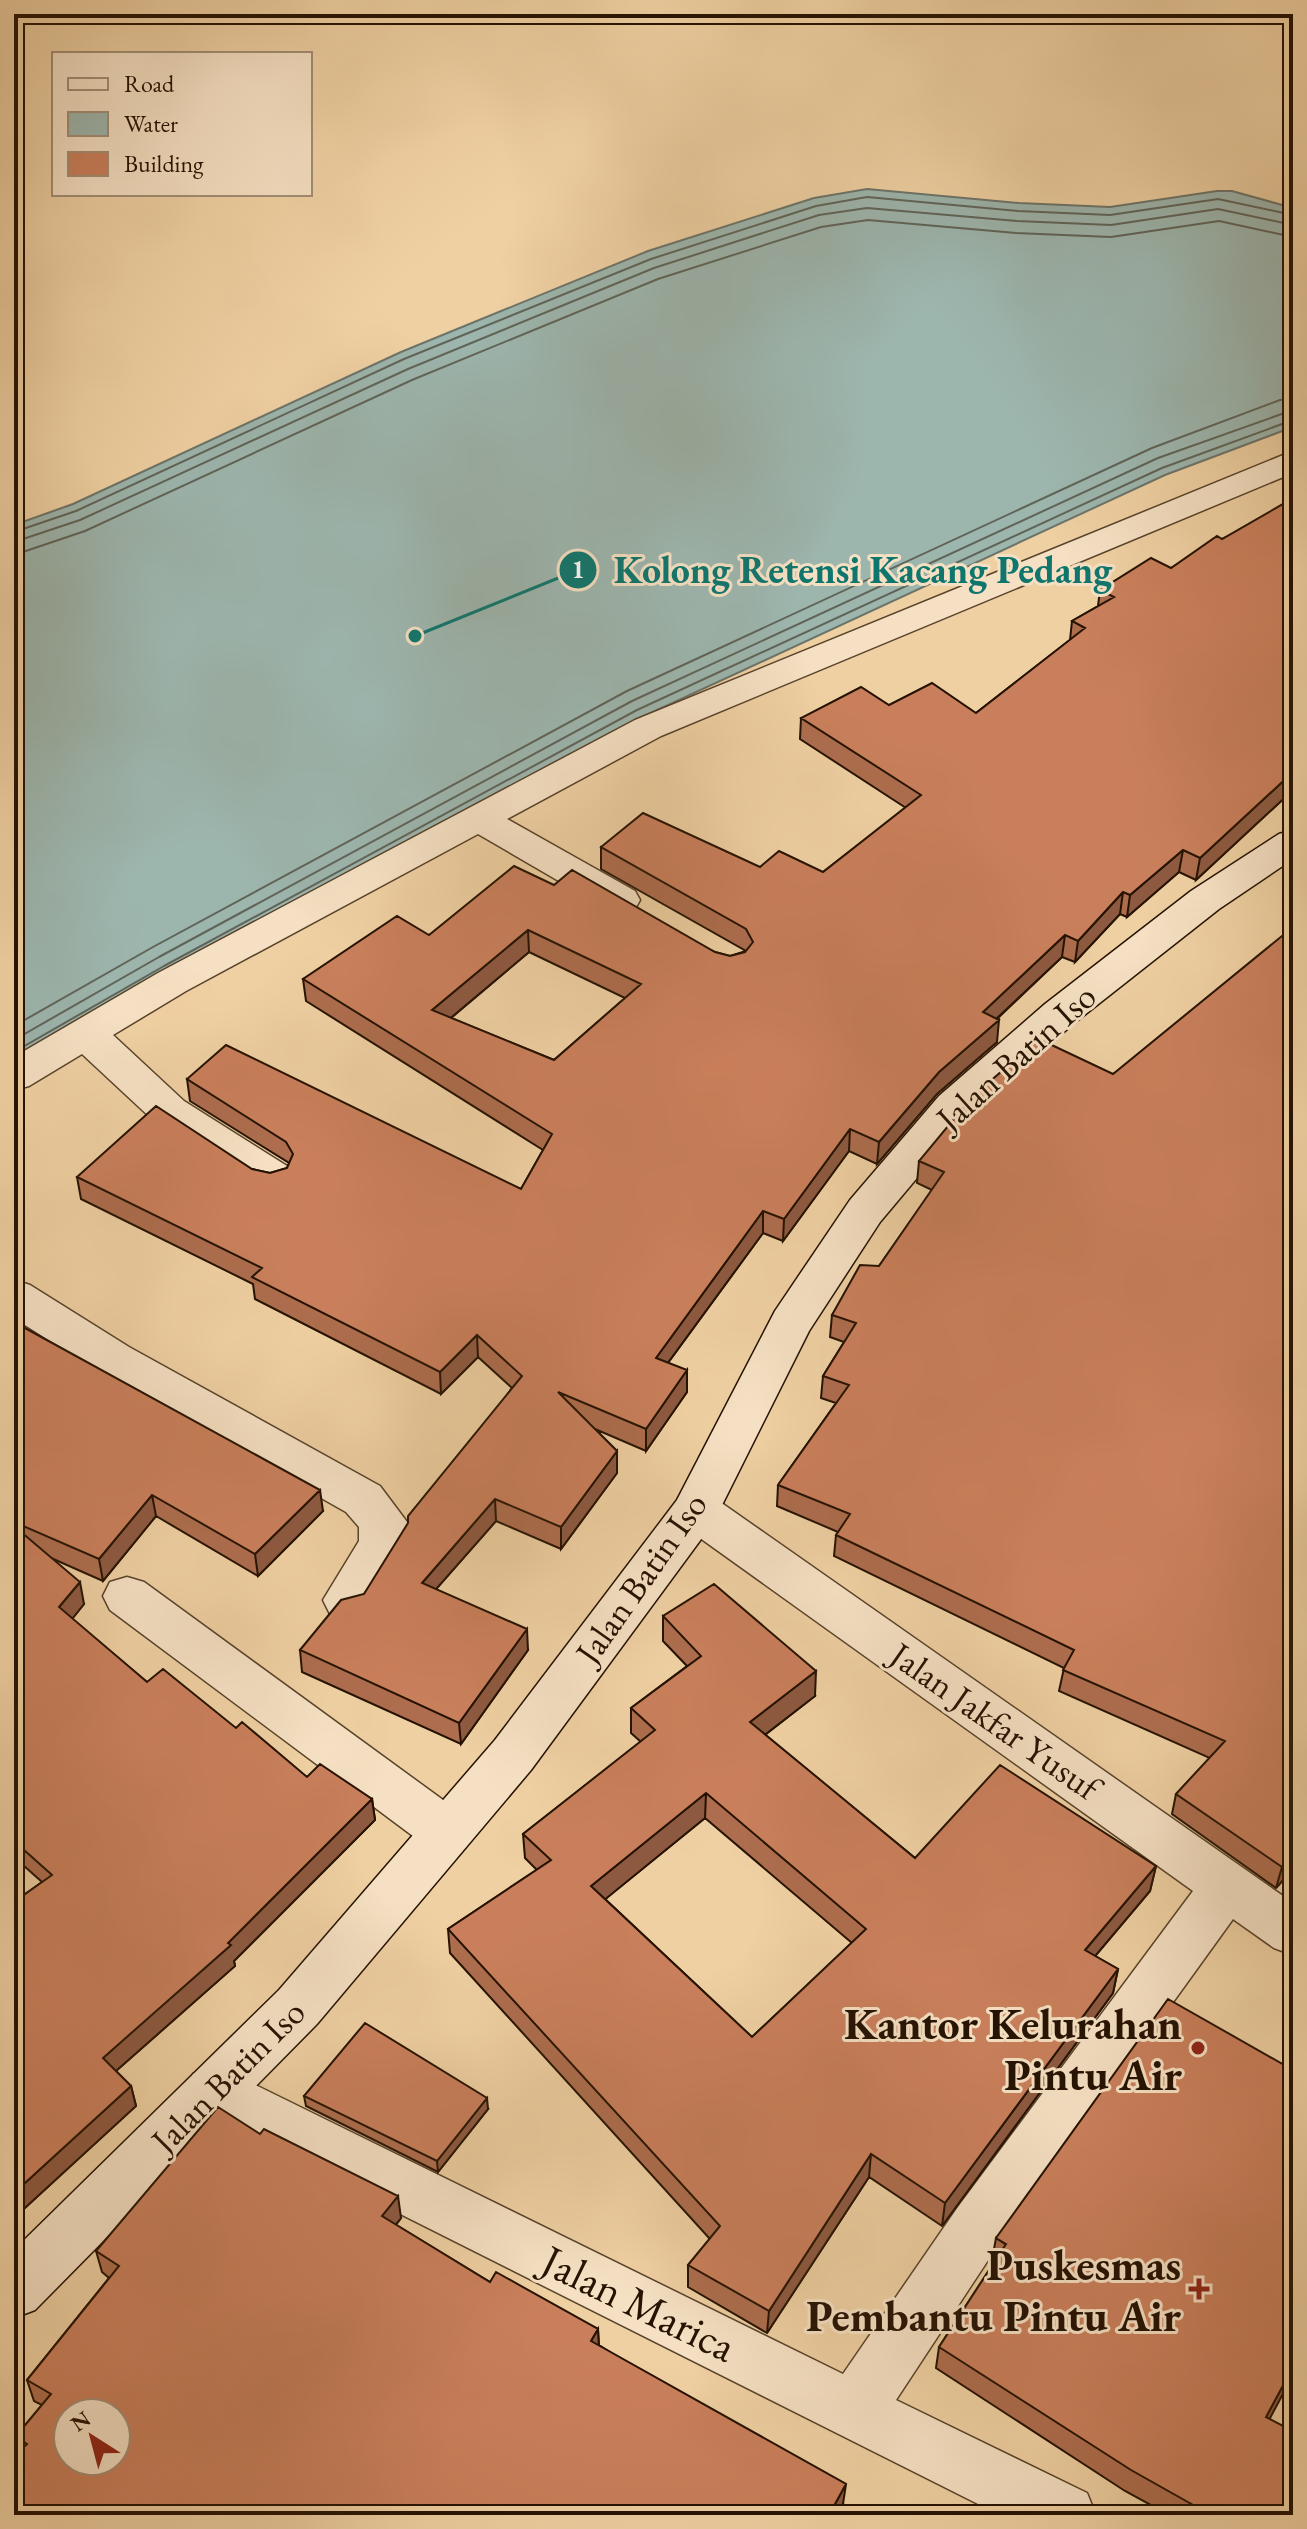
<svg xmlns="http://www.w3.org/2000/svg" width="1307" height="2529" viewBox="0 0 1307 2529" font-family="'EB Garamond',serif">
<rect width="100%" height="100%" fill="#efd0a2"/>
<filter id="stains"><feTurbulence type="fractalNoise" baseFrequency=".0025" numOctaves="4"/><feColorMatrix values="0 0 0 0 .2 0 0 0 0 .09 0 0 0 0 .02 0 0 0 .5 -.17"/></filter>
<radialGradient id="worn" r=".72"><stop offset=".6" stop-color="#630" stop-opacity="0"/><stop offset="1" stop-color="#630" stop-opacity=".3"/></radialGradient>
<!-- water -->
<path fill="#9cb5ad" stroke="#6c7469" stroke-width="2" d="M867,189L1019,203L1110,207L1217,191H1232L1293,208V427L1165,475L640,718L167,973L14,1061V525L73,504L401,352L648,251L814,198Z"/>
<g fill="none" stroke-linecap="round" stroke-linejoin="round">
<!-- shore -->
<path stroke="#606458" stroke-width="2" d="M14,532L76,511L404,359L651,259L816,206L867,197L1018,211L1110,215L1218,199L1293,215
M14,542L80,520L408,369L654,268L819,215L867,208L1017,221L1111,225L1218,209L1293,225
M14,555L85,531L412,380L658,279L821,227L868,220L1016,233L1111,237L1219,221L1293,237
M14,1026L153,947L627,691L1152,448L1280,400L1293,398
M14,1040L159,957L632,701L1158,458L1293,410
M14,1052L164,966L637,710L1162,468L1293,420"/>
<defs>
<path id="street" d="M1277,14H1293V24L1284,22Z
M1293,451V473L661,736L507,819L635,891L640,900L635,909L621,912L607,909L478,834L186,991L113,1035L184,1101L287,1166L293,1177L287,1188L272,1192L257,1188L154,1121L82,1054L29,1086L14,1090V1057L158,973L635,720Z
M14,1280L30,1285L129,1347L380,1486L407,1522V1543L364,1614L347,1619L330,1614L323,1600L359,1541V1527L346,1512L97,1371L14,1318Z
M696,1492L713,1497L1293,1903V1955L1274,1948L1233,1919L998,2245L896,2400L1087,2493L1096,2515H1000L193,2110L185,2092L193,2074L213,2067L233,2074L843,2374L958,2207L1193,1891L679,1523L672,1510L679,1497Z
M127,1577L144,1582L465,1816L473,1832L465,1848L447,1854L429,1848L110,1610L103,1596L110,1582Z"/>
<path id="secondary" d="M1293,830V859L1219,909L1073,1024L969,1116L880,1222L809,1331L713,1523L531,1770L317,2024L35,2310L14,2318V2250L279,1990L495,1740L677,1500L775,1311L850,1200L939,1096L1045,1004L1191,891L1279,834Z"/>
</defs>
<!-- street casing -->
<use href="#street" stroke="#58422a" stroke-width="3"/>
<!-- secondary casing -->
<use href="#secondary" stroke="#251202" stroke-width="3"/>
<!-- street -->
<use href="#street" fill="#f5e0c3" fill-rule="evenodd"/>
<!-- secondary -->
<use href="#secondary" fill="#f5e0c3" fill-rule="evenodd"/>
</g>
<!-- wall -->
<path fill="#ad6d4e" stroke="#251202" stroke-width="2" fill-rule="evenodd" d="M1293,509V790L1196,880L1179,872L1127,917L1120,914L1075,962L1062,957L997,1019V1042L937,1094L877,1164L849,1151L783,1241L763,1233L668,1363L687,1392L646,1451L595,1429L617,1451V1473L561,1549L496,1521L436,1589L528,1650L461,1744L302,1672L300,1650L364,1594L512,1388L478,1357L441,1394L255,1299L253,1284L81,1199L77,1177L252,1169L270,1173L287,1168L289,1163L190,1101L187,1079L521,1189L543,1150L306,1001L303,979L429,935L554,885L715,952L730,956L746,951L601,869V847L760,867L823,872L906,808L800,739L801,718L889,705L976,713L1070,640L1072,621L1098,606L1100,590L1171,568L1222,539ZM529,952L625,998L554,1060L451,1018Z
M1113,1074L1293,1869L1276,1888L1172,1814L1176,1794L1210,1758L1059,1691L1064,1668L834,1556L836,1535L838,1532L777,1506L778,1485L836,1403L821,1398L823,1376L844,1342L830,1337L832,1315L879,1266L932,1190L917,1183L919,1161Z
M14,1322L323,1511L258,1576L156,1516L103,1581L51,1558L84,1604L72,1619L147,1682L236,1728L307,1777L372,1799L375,1820L234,1961L235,1966L116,2071L131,2086L136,2106L14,2218V1902L42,1882L14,1857Z
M663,1616L815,1696L765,1735L915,1858L1156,1866L1150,1891L1095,1956L1118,1969L1113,1993L942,2226L869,2177L767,2333L688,2287V2265L710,2239L450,1953L448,1929L537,1870L525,1858L523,1834L641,1742L631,1733V1708L687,1666L663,1641ZM705,1818L852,1943L752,2037L605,1899Z
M304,2096L488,2109L438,2172L306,2106Z
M260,2134L401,2218L396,2225L490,2282L598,2329L599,2345L843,2504L21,2449L16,2436L42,2405L34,2401L27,2380L109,2278L102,2272L96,2251Z
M996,2238L1270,2418L1293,2515H1169L1125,2491L936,2368L939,2347L995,2261L992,2260Z"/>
<!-- shaded-wall -->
<path fill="#8d5940" stroke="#251202" stroke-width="2" d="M1293,772V790L1196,880L1200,858Z
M1183,850L1179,872L1127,917L1130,895Z
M1123,892L1120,914L1075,962L1078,941Z
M528,930L529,952L434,1032L432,1010Z
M1065,935L1062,957L980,1034L983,1012Z
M999,1020L997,1042L937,1094L877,1164L879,1142L939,1072Z
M850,1129L849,1151L783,1241L784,1219Z
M763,1211V1233L656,1379V1358Z
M477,1335L478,1357L441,1394L440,1372Z
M687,1370V1392L646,1451V1429Z
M617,1451V1473L561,1549V1527Z
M320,1490L323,1511L258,1576L255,1554Z
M152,1495L156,1516L103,1581L99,1559Z
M495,1499L496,1521L423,1604L422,1583Z
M80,1582L84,1604L64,1629L59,1607Z
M527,1629L528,1650L461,1744L459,1723Z
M816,1671L815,1696L749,1747L750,1722Z
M706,1793L705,1818L592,1910L591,1886Z
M372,1799L375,1820L234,1961L235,1966L108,2078L103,2058L228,1943Z
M1293,1854V1869L1276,1888L1282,1867Z
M1156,1866L1150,1891L1080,1974L1085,1950Z
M1118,1969L1113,1993L942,2226L945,2203Z
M131,2086L136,2106L14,2218V2193Z
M487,2098L488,2109L438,2172L437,2161Z
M871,2154L869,2177L767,2333L769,2311Z
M398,2196L401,2218L385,2238L382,2216Z
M598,2329L599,2350L591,2341Z
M1293,2367V2375L1260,2437L1266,2417Z
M846,2484L843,2504L838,2515H829Z"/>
<!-- building -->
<path fill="#c97f5b" stroke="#251202" stroke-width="2" fill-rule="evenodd" d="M1283,504L1293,509V772L1200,858L1183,850L1130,895L1123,892L1078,941L1065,935L983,1012L999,1020L939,1072L879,1142L850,1129L784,1219L763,1211L656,1358L687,1370L646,1429L558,1392L617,1451L561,1527L495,1499L422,1583L527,1629L459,1723L300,1650L341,1600L364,1594L408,1523V1516L522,1376L477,1335L440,1372L252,1277L262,1268L77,1177L156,1106L252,1169L270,1173L287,1168L293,1154L286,1142L187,1079L226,1045L521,1189L552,1134L303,979L397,916L429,935L514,866L554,885L572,870L715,952L730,956L745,952L753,942L746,929L601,847L643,813L760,867L779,851L823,872L921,795L801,718L861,687L889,705L932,683L976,713L1085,628L1072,621L1114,597L1100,590L1151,558L1171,568L1217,536L1222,539ZM528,930L641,984L554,1060L432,1010Z
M1293,927V1854L1282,1867L1176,1794L1225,1741L1063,1670L1074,1650L836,1535L850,1514L778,1485L849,1385L823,1376L856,1323L832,1315L860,1265L879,1266L944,1172L919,1161L973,1096L1039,1039L1113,1074Z
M14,1322L320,1490L255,1554L152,1495L99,1559L14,1522Z
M14,1526L80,1582L59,1607L147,1682L163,1669L236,1728L242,1722L307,1777L320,1764L372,1799L228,1943L231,1945L103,2058L131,2086L14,2193V1902L52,1875L14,1841Z
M714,1584L816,1671L750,1722L915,1858L1000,1765L1156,1866L1085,1950L1118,1969L945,2203L871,2154L769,2311L688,2265L720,2226L448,1929L551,1860L523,1834L655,1730L631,1708L701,1656L663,1616ZM706,1793L866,1929L752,2037L591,1886Z
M1168,1999L1293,2070V2367L1266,2417L1293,2431V2515H1211L1131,2470L939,2347L1006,2244L996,2238Z
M365,2023L487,2098L437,2161L304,2096Z
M218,2107L260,2134L264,2129L398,2196L382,2216L490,2282L496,2272L598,2329L591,2341L846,2484L829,2515H14V2456L27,2444L16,2436L51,2394L27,2380L119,2266L96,2251ZM68,2413H116V2461H68Z"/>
<!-- markers -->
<g fill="#8f2418" stroke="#f5e0c3" stroke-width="3">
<circle cx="1198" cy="2048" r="8"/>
<path d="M1195 2277h8v8h8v8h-8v8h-8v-8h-8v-8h8z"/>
</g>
<g text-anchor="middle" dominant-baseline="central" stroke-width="6" stroke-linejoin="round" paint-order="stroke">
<!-- street labels -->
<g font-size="36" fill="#251202" stroke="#f5e0c3">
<text transform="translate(1016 1057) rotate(-42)">Jalan Batin Iso</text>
<text transform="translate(641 1578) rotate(-55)">Jalan Batin Iso</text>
<text transform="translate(995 1721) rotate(35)">Jalan Jakfar Yusuf</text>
<text transform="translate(228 2076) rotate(-45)">Jalan Batin Iso</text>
</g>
<!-- near-poi labels -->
<g font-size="44" font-weight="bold" fill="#251202" stroke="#f5e0c3" text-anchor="end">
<text x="1182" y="2023">Kantor Kelurahan<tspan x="1182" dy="51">Pintu Air</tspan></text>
<text x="1181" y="2264">Puskesmas<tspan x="1181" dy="51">Pembantu Pintu Air</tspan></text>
</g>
<!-- near-street labels -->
<g font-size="44" fill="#251202" stroke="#f5e0c3">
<text transform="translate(639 2303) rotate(26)">Jalan Marica</text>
</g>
</g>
<!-- callouts -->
<path fill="none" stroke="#0f766e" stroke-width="3" d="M415 636L578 570"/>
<g fill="#0f766e" stroke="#f5e0c3" stroke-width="3">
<circle cx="415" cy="636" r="8"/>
<circle cx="578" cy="570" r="20"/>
</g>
<g font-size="24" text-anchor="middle" font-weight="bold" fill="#fff">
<text x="578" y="578">1</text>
</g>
<g font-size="38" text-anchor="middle" font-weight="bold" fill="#0f766e" stroke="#f5e0c3" stroke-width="6" stroke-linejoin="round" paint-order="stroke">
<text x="863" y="583">Kolong Retensi Kacang Pedang</text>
</g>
<!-- margin -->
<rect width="1307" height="2529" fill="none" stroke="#efd0a2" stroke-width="48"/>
<rect x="16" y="16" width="1275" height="2497" fill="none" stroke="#251202" stroke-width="4"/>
<rect x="24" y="24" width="1259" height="2481" fill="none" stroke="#251202" stroke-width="2"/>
<!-- legend -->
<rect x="52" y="52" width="260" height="144" fill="#f5e0c3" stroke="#a28e76" stroke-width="2"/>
<rect x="68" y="78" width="40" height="12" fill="#f5e0c3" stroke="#a28e76" stroke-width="2"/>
<text x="124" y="92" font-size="24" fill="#251202">Road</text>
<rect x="68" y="112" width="40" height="24" fill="#9cb5ad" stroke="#a28e76" stroke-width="2"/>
<text x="124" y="132" font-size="24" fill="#251202">Water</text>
<rect x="68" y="152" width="40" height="24" fill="#c97f5b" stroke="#a28e76" stroke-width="2"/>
<text x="124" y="172" font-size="24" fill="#251202">Building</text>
<!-- north arrow -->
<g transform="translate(92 2437) rotate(324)"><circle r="38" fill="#f5e0c3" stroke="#a28e76" stroke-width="2"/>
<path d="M0-6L14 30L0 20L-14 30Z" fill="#8f2418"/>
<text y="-12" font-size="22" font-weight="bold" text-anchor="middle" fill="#251202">N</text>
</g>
<rect width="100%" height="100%" filter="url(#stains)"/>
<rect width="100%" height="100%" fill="url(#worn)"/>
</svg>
